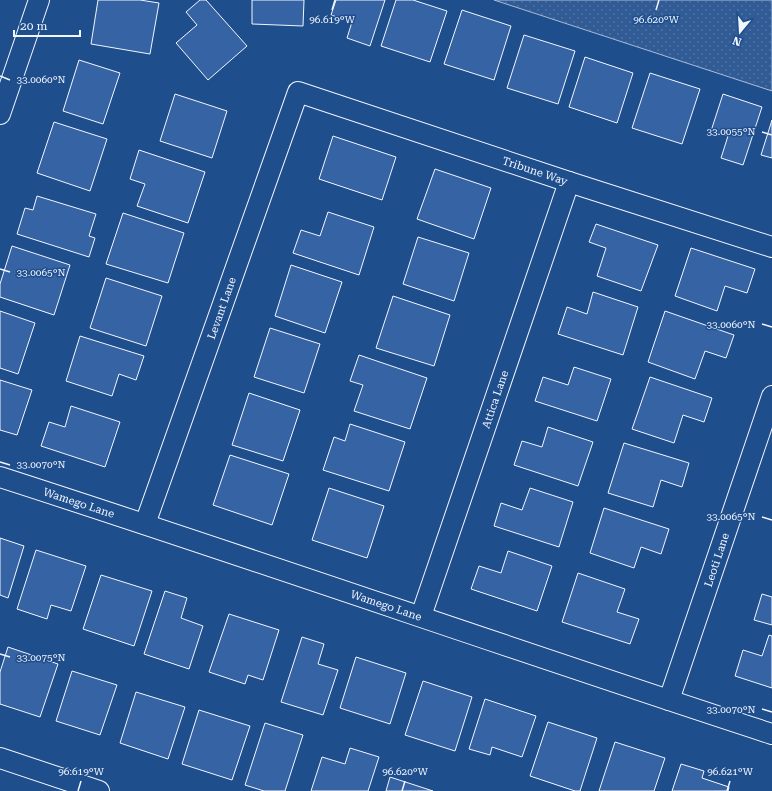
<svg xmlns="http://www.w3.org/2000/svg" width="772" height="791" viewBox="0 0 772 791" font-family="'Roboto Serif',serif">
<defs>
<pattern id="green-dots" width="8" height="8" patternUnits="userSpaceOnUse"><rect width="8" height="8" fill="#305b95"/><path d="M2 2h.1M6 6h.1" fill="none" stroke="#4e73a5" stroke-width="1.8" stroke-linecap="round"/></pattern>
</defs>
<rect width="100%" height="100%" fill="#1f4e8c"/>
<!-- green -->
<path fill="url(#green-dots)" stroke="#a8bbd7" d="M494,0H772V91Z"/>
<!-- building -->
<path fill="#3563a3" stroke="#f2f6ff" d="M98,0H140L159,3L150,54L91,44Z
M200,0H206L247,46L208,80L176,43L197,25L186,12Z
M252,0H304L303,26L252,24Z
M336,0H385L370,46L347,38L352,22L331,15Z
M396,0H413L447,11L430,62L381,46Z
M462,10L511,26L494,80L444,64Z
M524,35L575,51L558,104L507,88Z
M585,57L633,73L617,123L569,107Z
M79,60L120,73L103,124L63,111Z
M650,73L700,89L682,144L632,128Z
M175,94L227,111L212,158L160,141Z
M723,94L762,107L743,165L721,158L728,136L711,131Z
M772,120V158L761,155Z
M54,122L107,139L90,191L37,173Z
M333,136L396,157L382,200L319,179Z
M139,150L205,172L188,223L137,206L145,184L130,179Z
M435,169L491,188L474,239L417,219Z
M37,196L96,214L89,236L95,238L89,257L17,234L25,208L33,210Z
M328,212L374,227L359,275L293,253L301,230L320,236Z
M123,213L184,233L168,283L106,264Z
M596,224L658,245L641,291L597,276L606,248L589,242Z
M418,237L469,253L454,301L403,284Z
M12,246L70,265L54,315L0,297V284Z
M691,248L755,269L747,293L725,286L717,311L675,296Z
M291,265L342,282L325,333L275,316Z
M106,278L162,296L146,346L90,328Z
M593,292L638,307L623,355L558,334L567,307L587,314Z
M393,296L450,315L434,366L376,348Z
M0,311L35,323L18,374L0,368Z
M665,311L734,335L726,358L705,351L695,379L648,362Z
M270,328L320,344L304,393L254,377Z
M80,336L144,356L136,380L119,374L112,396L66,381Z
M359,355L427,378L410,429L354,411L363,385L350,381Z
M574,367L611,379L597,421L535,401L543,377L568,385Z
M650,377L712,398L704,422L683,415L674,443L632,429Z
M0,380L32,390L17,435L0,430Z
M249,393L300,410L283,461L232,445Z
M71,406L120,422L105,467L41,446L49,422L65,427Z
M350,424L405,442L389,491L323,470L334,437L345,441Z
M548,427L593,442L578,486L514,465L522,441L542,447Z
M624,443L689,463L682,487L661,480L653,507L608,493Z
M230,455L289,474L272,525L213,505Z
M329,488L384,506L367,558L312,540Z
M530,488L573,502L559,547L494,526L501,503L522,510Z
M604,508L669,529L661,554L641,547L634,568L590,553Z
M0,538L24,546L8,598L0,595Z
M36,550L86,566L71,611L51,605L47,619L17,609Z
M508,551L552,566L537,611L471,589L479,566L501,573Z
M578,573L625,589L617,612L639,619L630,644L562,622Z
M101,575L152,591L134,646L83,629Z
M165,591L187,598L181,618L203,626L189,669L144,654Z
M762,594L772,597V625L754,620Z
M229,614L279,630L263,680L248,675L245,684L209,672Z
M769,635L772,636V688L735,676L743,650L762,656Z
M302,637L324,644L318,664L338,670L323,715L281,702Z
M8,647L58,664L40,717L0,704V672Z
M356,657L406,673L390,724L340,708Z
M72,671L117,685L100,735L56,721Z
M423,681L472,697L455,751L405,735Z
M136,692L185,707L168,759L120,743Z
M485,699L536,716L522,757L492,747L490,755L469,749Z
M199,710L250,726L232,780L182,764Z
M548,722L597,738L580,791H575L530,776Z
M265,723L303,735L285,791H264L245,785Z
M615,742L665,758L654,791H599Z
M350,748L379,757L368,791H311L322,757L345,764Z
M681,764L704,771L702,778L729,787L728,791H672Z
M390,777L433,791H386Z"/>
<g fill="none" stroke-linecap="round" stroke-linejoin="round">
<defs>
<g id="street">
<path d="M0,114L39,0"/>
<path id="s1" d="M0,477C258,560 514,650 772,734"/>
<path id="s2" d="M145,524L298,92L569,182L772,247"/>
<path id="s3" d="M421,616L569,182"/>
<path id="s4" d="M669,700L772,396"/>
<path d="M0,758L99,791"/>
</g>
</defs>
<!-- street casing -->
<use href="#street" stroke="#f2f6ff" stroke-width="22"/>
<!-- street -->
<use href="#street" stroke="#1f4e8c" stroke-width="20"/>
</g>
<!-- ticks -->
<path fill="none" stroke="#f2f6ff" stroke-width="1.5" d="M332,10L335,0M656,10L659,0M0,76L10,80M762,132L772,135M0,269L10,272M762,324L772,327M0,462L10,465M762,517L772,520M0,654L10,657M762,709L772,712M78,791L81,781M402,791L405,781M727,791L730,781"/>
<g text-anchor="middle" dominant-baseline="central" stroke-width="3" stroke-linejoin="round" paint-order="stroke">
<!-- street labels -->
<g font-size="11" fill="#f2f6ff" stroke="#1f4e8c">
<text stroke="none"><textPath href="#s2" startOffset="708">Tribune Way</textPath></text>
<text stroke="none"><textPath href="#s2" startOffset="229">Levant Lane</textPath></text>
<text stroke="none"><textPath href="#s3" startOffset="229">Attica Lane</textPath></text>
<text stroke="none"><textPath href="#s1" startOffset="83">Wamego Lane</textPath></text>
<text stroke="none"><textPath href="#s4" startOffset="148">Leoti Lane</textPath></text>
<text stroke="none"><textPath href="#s1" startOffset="407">Wamego Lane</textPath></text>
</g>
</g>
<g font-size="10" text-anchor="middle" fill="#f2f6ff" stroke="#1f4e8c" stroke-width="3" stroke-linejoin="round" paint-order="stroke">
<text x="332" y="23">96.619°W</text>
<text x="656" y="23">96.620°W</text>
<text x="41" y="83">33.0060°N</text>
<text x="731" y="135">33.0055°N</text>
<text x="41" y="276">33.0065°N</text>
<text x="731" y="328">33.0060°N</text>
<text x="41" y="468">33.0070°N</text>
<text x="731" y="520">33.0065°N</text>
<text x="41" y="661">33.0075°N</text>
<text x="731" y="713">33.0070°N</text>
<text x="730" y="775">96.621°W</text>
<text x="81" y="775">96.619°W</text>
<text x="405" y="775">96.620°W</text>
</g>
<!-- north arrow -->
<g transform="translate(740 32) rotate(198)" stroke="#1f4e8c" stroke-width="3" paint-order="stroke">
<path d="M0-3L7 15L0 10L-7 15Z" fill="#f2f6ff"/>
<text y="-6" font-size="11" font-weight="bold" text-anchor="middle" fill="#f2f6ff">N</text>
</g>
<!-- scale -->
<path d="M14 30v6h66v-6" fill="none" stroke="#f2f6ff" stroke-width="2"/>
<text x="20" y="30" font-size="12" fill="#f2f6ff" stroke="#1f4e8c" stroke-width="3" paint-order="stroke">20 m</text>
</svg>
